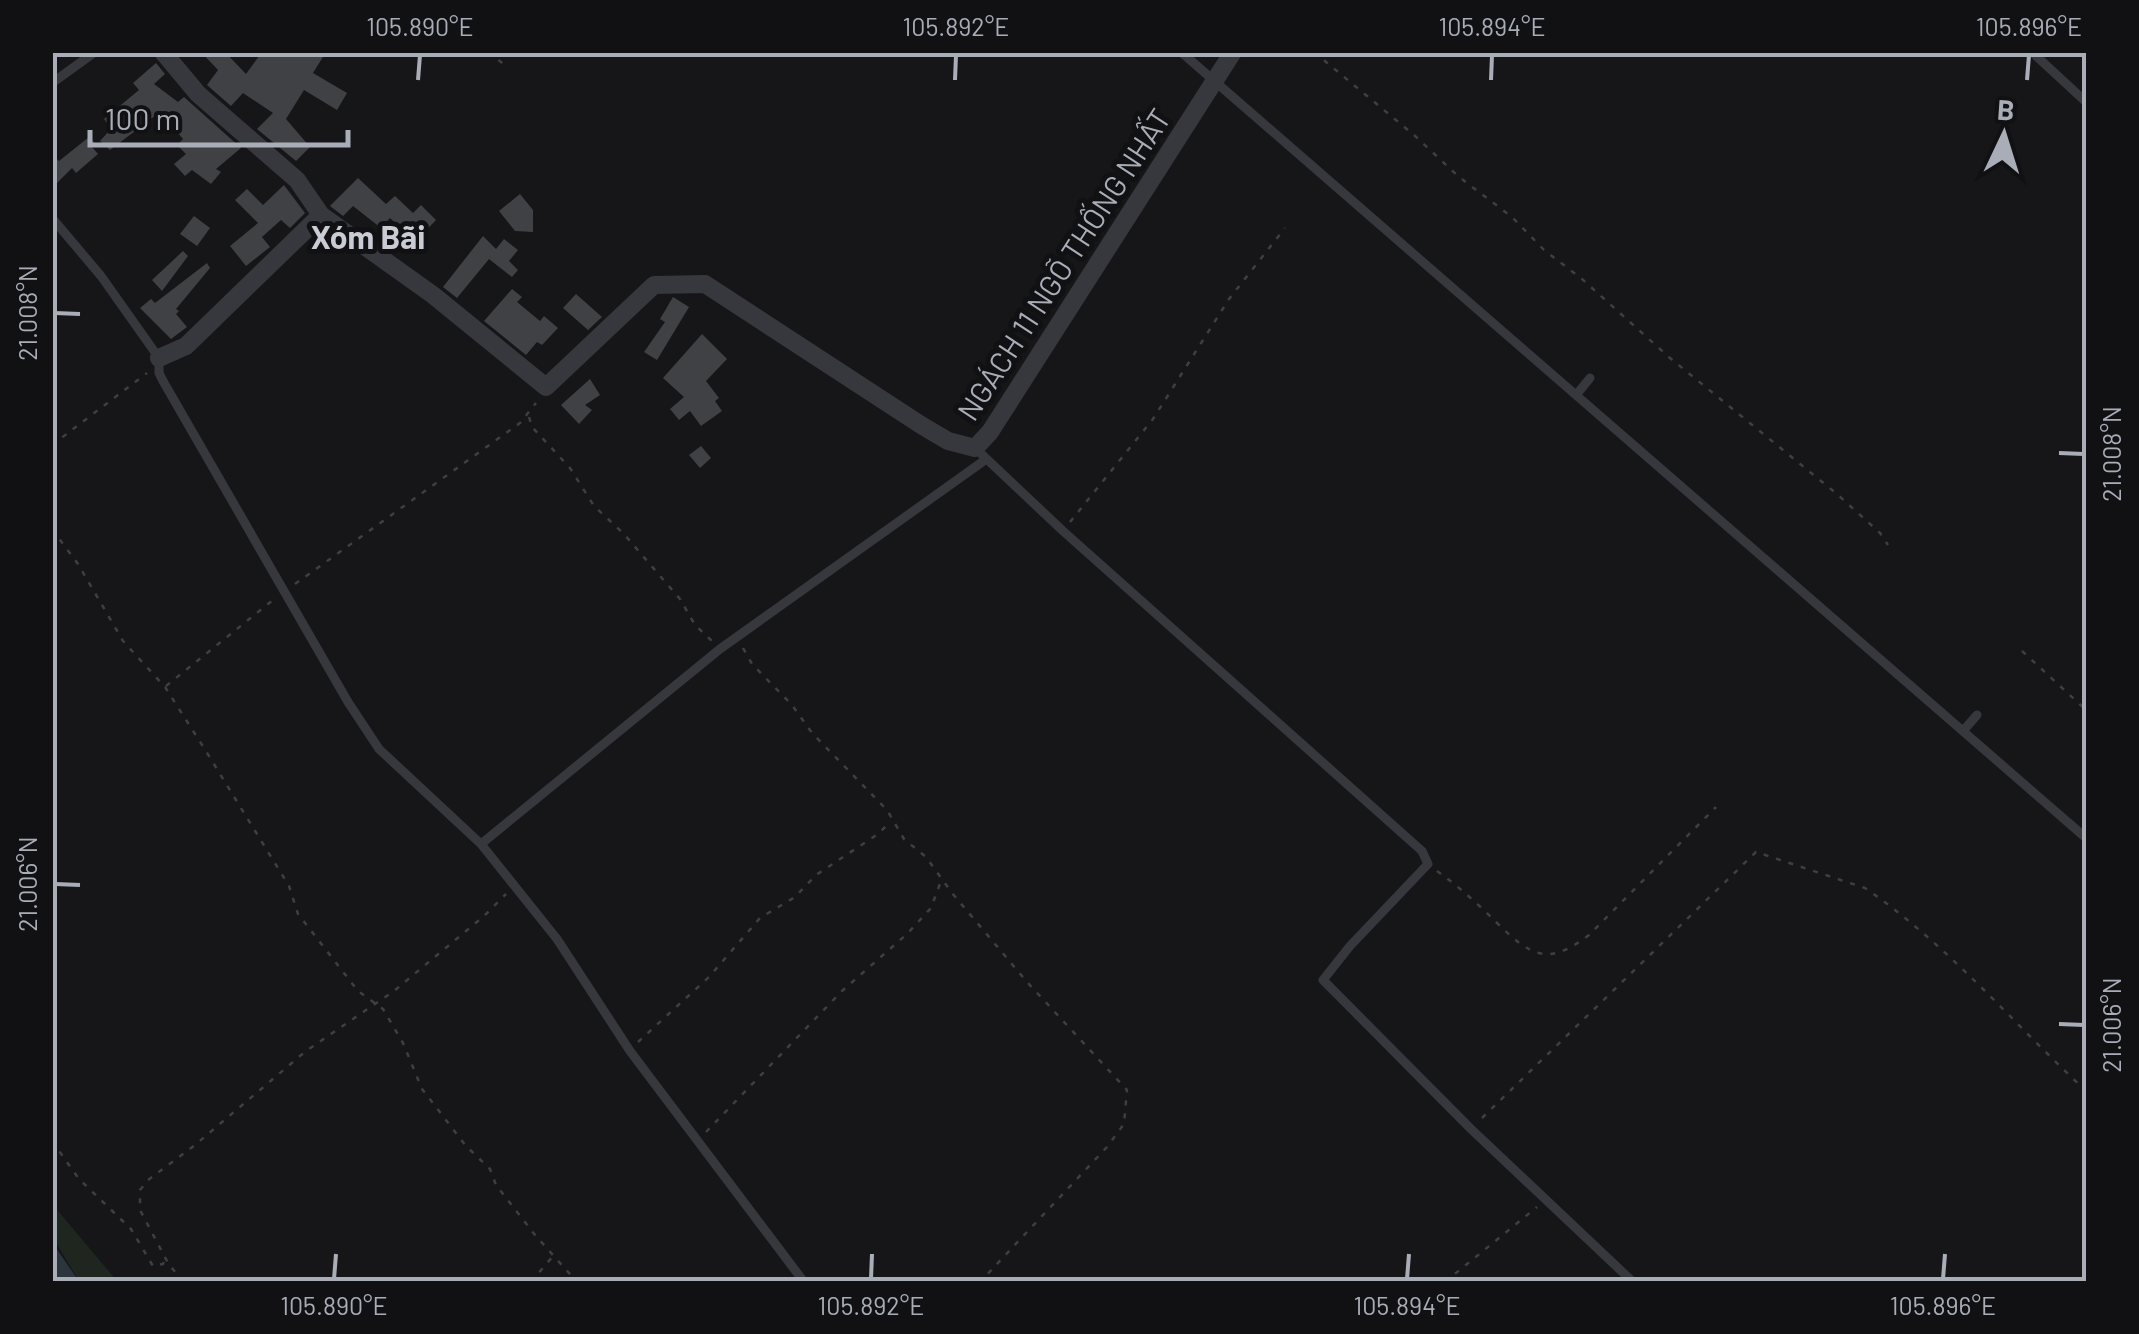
<svg xmlns="http://www.w3.org/2000/svg" width="2139" height="1334" viewBox="0 0 2139 1334" font-family="Barlow,sans-serif">
<rect width="100%" height="100%" fill="#161618"/>
<!-- green -->
<path fill="#1e261f" d="M53,1205L117,1281H79L53,1238Z"/>
<!-- water -->
<path fill="#2c353c" d="M52,1242L78,1280L79,1281H53Z"/>
<!-- building -->
<path fill="#404145" d="M201,52H225L246,74L262,52H326L313,73L347,93L337,110L304,90L286,119L310,147L296,161L257,129L273,113L243,93L231,106L207,85L218,70Z
M156,63L165,74L154,84L178,102L184,97L241,148L216,169L221,172L211,184L192,170L185,176L174,164L186,154L177,145L183,139L160,112L110,150L100,141L111,129L104,119L139,90L133,83Z
M89,137L95,143L92,147L98,154L76,173L72,168L52,188V155L59,161Z
M358,178L386,204L395,196L413,213L421,205L436,220L415,242L390,218L381,228L353,206L343,216L330,206Z
M284,185L305,213L290,228L281,220L262,237L270,247L246,266L230,246L258,223L235,200L247,189L263,205Z
M520,194L533,210V232L515,231L499,211Z
M194,216L210,228L197,246L180,234Z
M483,236L496,249L504,239L518,250L509,261L518,270L512,277L489,259L457,298L443,287Z
M183,251L188,256L162,291L152,280Z
M207,263L210,268L176,309L179,311L176,314L187,327L171,339L140,308L151,299L155,303Z
M512,289L522,297L517,302L540,321L544,316L558,328L542,345L537,342L526,355L484,321Z
M576,294L602,317L588,330L563,308Z
M673,297L689,307L657,360L644,352L665,322L660,319Z
M702,334L727,359L706,381L719,398L715,401L722,411L701,426L690,411L679,420L670,409L684,397L663,378Z
M590,379L600,395L585,405L592,410L579,424L561,405Z
M701,446L711,458L700,468L689,455Z"/>
<g fill="none" stroke-linecap="round" stroke-linejoin="round">
<!-- path -->
<path stroke="#3d3f44" stroke-width="2.5" stroke-dasharray="5 8" stroke-linecap="butt" d="M488,52L505,65
M1314,52L1414,135L1459,177L1512,217L1544,250L1582,279L1670,358L1837,494L1880,533L1888,545
M529,417L532,427L570,468L594,506L623,533L680,599L695,625L712,641
M52,445L147,373
M1070,522L1153,419L1229,299L1285,228
M52,529L78,564L123,641L165,687L204,748L289,886L298,914L358,991L383,1009L403,1043L422,1089L466,1146L490,1169L496,1185L535,1235L577,1282
M295,584L520,423L536,403
M743,648L752,664L792,705L812,733L887,810L904,839L926,857L952,893L1027,982L1127,1090L1124,1124L1107,1147L980,1282
M2022,651L2086,710
M166,686L273,600
M1437,871C1458,886 1479,905 1496,922C1531,956 1547,967 1589,935L1716,807
M638,1042L709,977L760,918L795,897L816,875L878,834L890,822
M1482,1118L1756,852L1865,888C1948,945 2013,1023 2086,1091
M706,1132L842,991L907,934L931,908L941,881
M52,1141L79,1179L131,1229L153,1266L163,1264L165,1259
M183,1282L168,1263L140,1210V1190L148,1180L195,1145L306,1051L394,991L484,916L506,894
M531,1282L553,1256
M1445,1282L1537,1207"/>
<!-- service -->
<path stroke="#37383d" stroke-width="9" d="M1181,52L2086,838
M2032,52L2086,102
M52,83L95,52
M52,218L101,276L159,358V373L163,381L348,702L379,749L481,844L557,939L630,1051L804,1282
M1577,394L1590,378
M975,448L1063,531L1422,851L1428,864L1350,946L1323,980L1471,1129L1633,1282
M1963,731L1977,715
M481,844L720,649L985,460"/>
<!-- minor -->
<path stroke="#37383d" stroke-width="18" d="M163,52L198,94L297,180L321,215L433,295L546,387L654,285L705,284L921,425L948,441L975,448L990,432L1233,52
M159,358L186,346L321,215"/>
</g>
<!-- ticks -->
<path fill="none" stroke="#a8adb8" stroke-width="4" d="M418,80L420,55M955,80L956,55M1491,80L1492,55M2027,80L2029,55M55,313L80,314M2059,453L2084,454M55,884L80,885M2059,1024L2084,1025M334,1279L336,1254M871,1279L872,1254M1407,1279L1409,1254M1943,1279L1945,1254"/>
<g text-anchor="middle" dominant-baseline="central" stroke-width="10" stroke-linejoin="round" paint-order="stroke">
<!-- street labels -->
<g font-size="30" fill="#a8adb8" stroke="#111113">
<text transform="translate(1063 264) rotate(-57)">NGÁCH 11 NGÕ THỐNG NHẤT</text>
</g>
<!-- neighbourhood labels -->
<g font-size="32" font-weight="bold" fill="#c9ccd4" stroke="#111113">
<text x="368" y="236">Xóm Bãi</text>
</g>
</g>
<!-- border -->
<rect width="2139" height="1334" fill="none" stroke="#111113" stroke-width="110"/>
<!-- north arrow -->
<g transform="translate(2004 135) rotate(4)" stroke="#111113" stroke-width="8" paint-order="stroke">
<path d="M0-8L18 38L0 25L-18 38Z" fill="#a8adb8"/>
<text y="-15" font-size="28" font-weight="bold" text-anchor="middle" fill="#a8adb8">B</text>
</g>
<!-- scale -->
<path d="M90 130v15h258v-15" fill="none" stroke="#a8adb8" stroke-width="5"/>
<text x="105" y="130" font-size="30" fill="#a8adb8" stroke="#111113" stroke-width="8" paint-order="stroke">100 m</text>
<rect x="55" y="55" width="2029" height="1224" fill="none" stroke="#a8adb8" stroke-width="4"/>
<g font-size="25" text-anchor="middle" fill="#a8adb8">
<text x="420" y="36">105.890°E</text>
<text x="956" y="36">105.892°E</text>
<text x="1492" y="36">105.894°E</text>
<text x="2029" y="36">105.896°E</text>
<text transform="translate(28 313) rotate(-90)" y="9">21.008°N</text>
<text transform="translate(2112 454) rotate(-90)" y="9">21.008°N</text>
<text transform="translate(28 884) rotate(-90)" y="9">21.006°N</text>
<text transform="translate(2112 1025) rotate(-90)" y="9">21.006°N</text>
<text x="334" y="1315">105.890°E</text>
<text x="871" y="1315">105.892°E</text>
<text x="1407" y="1315">105.894°E</text>
<text x="1943" y="1315">105.896°E</text>
</g>
</svg>
